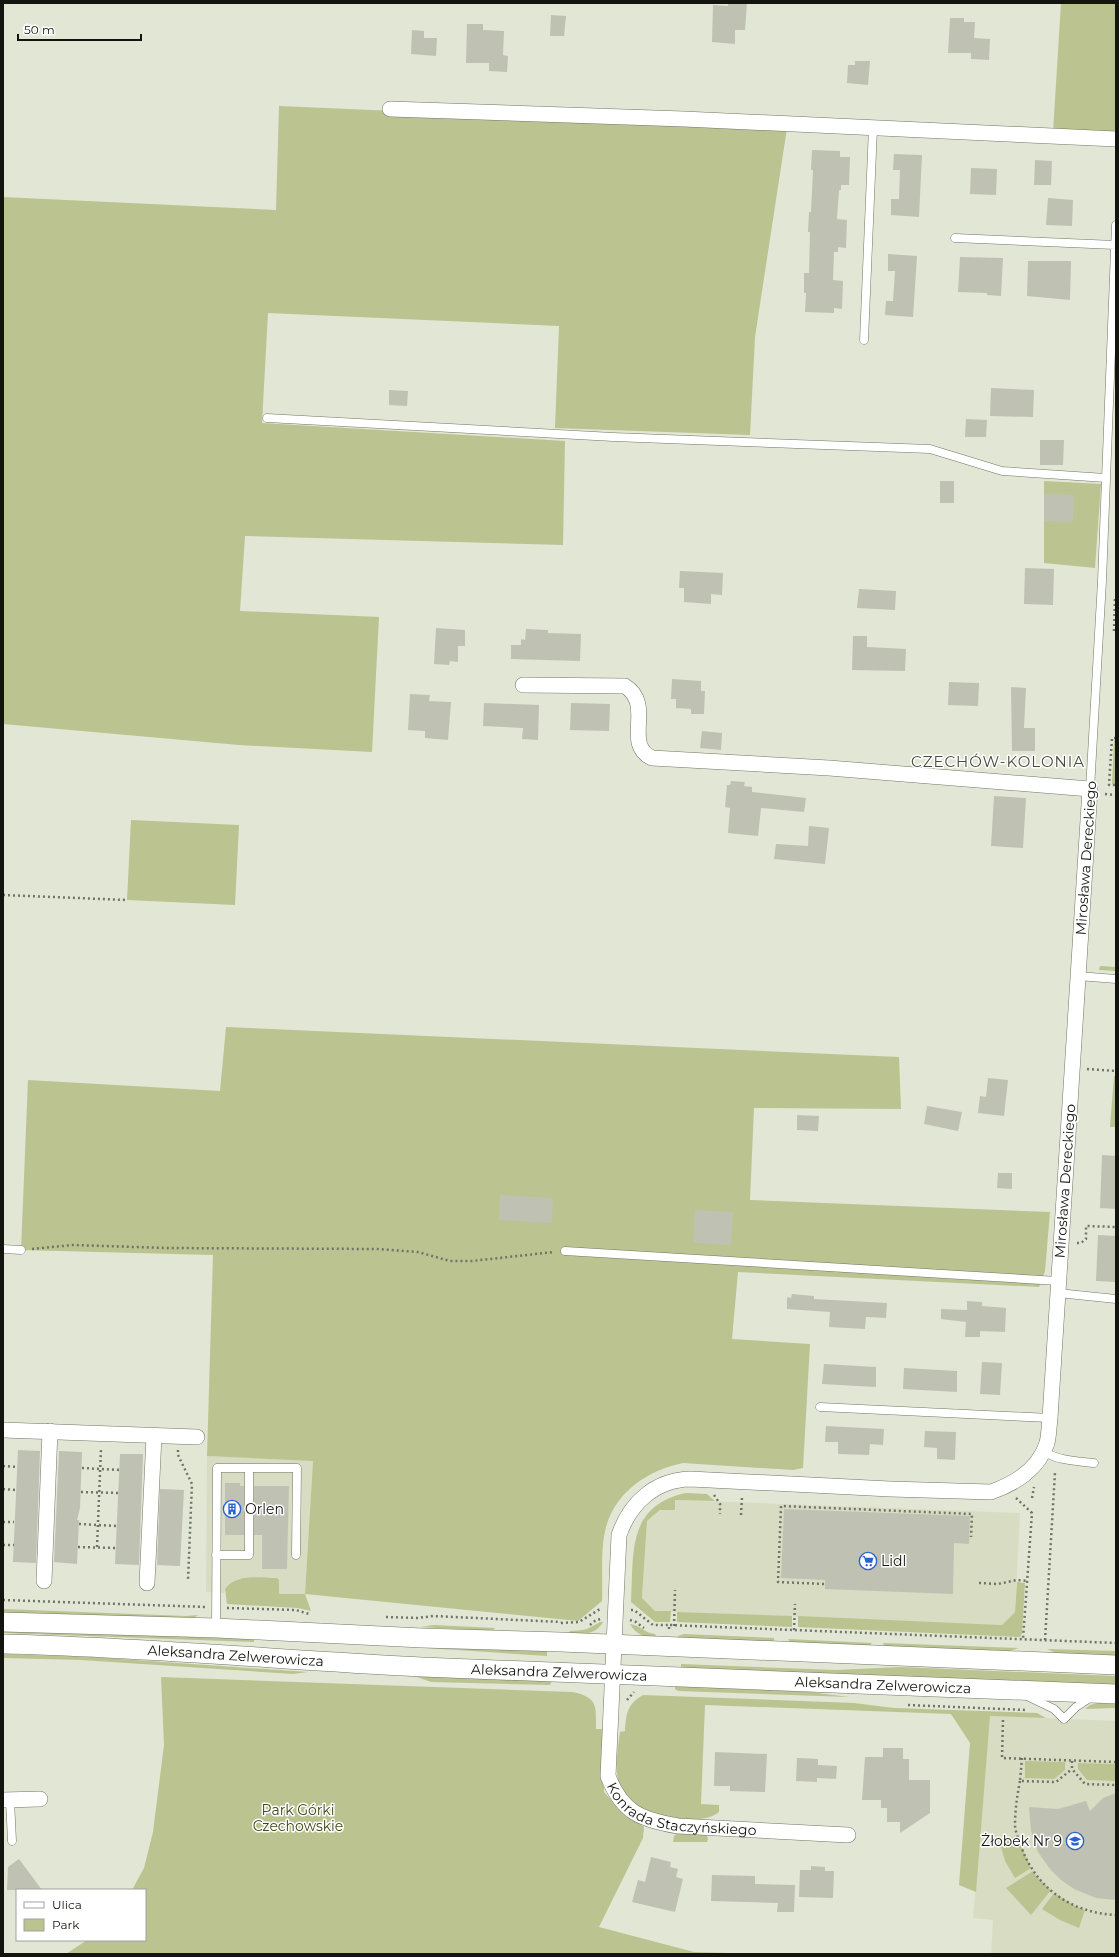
<svg xmlns="http://www.w3.org/2000/svg" width="1119" height="1957" viewBox="0 0 1119 1957" font-family="Montserrat,sans-serif">
<rect width="100%" height="100%" fill="#e2e6d4"/>
<!-- built -->
<path fill="#d8dcc3" d="M207,1456L313,1460L305,1594H279V1580L277,1578H239L225,1589L224,1593L206,1592Z
M675,1500L1020,1513L1015,1612L1002,1625L655,1611L642,1598L647,1521Z
M990,1716L1116,1721V1954H991L993,1920L973,1918Z"/>
<!-- green -->
<path fill="#bbc390" d="M1061,3H1116V129L1110,135L1053,132Z
M279,106L787,128L755,337L750,435L555,428L559,326L268,313L262,423L565,441L563,545L245,536L240,611L379,617L372,752L239,745L3,724V197L276,210Z
M1044,481L1101,484L1095,568L1044,563Z
M1114,740H1116V784H1112Z
M131,820L239,825L235,905L127,900Z
M1100,966L1116,967V971L1099,970Z
M226,1027L899,1057L901,1109L754,1108L750,1200L1050,1212L1045,1271L1039,1287L738,1272L732,1339L810,1344L803,1468L793,1470L683,1463C649,1470 616,1491 606,1527C600,1550 603,1577 602,1601L578,1621L305,1594L311,1611L298,1608L227,1604L225,1589C236,1573 260,1578 277,1578L279,1580V1594H305L313,1461L207,1456L213,1255L21,1250L28,1080L220,1091Z
M1114,1076H1116V1127H1110Z
M686,1493L707,1494L715,1501L675,1500V1510H660L647,1521L642,1598L655,1611H671L670,1622H655L631,1602C634,1554 626,1506 686,1493Z
M1017,1582L1025,1583L1022,1634L1020,1637L798,1627V1616L1002,1625L1015,1612Z
M3,1609L186,1616L198,1615L192,1619L183,1620L91,1615L3,1613Z
M677,1612L792,1616V1627L677,1622Z
M600,1622H603C596,1635 581,1635 568,1634L570,1631C588,1630 585,1630 600,1622Z
M630,1624C639,1625 645,1633 655,1634L657,1638C645,1637 636,1635 630,1624Z
M434,1625L495,1628L493,1631L420,1627Z
M3,1631L254,1639V1642L3,1633Z
M684,1634L774,1638V1640L772,1642L677,1638L678,1636Z
M788,1639L872,1643L869,1646L791,1643Z
M883,1643L1019,1648L1010,1651L885,1647Z
M426,1646L547,1651V1656L426,1648Z
M1047,1649L1116,1651V1656L1058,1654Z
M3,1654L92,1657L308,1672L293,1674L81,1660L3,1658Z
M681,1664L836,1670L901,1667L1116,1676V1685L681,1668Z
M414,1676L552,1681L550,1685L431,1682Z
M161,1677L572,1692C598,1697 596,1706 596,1729H603L604,1792L620,1810L644,1827L643,1838L599,1927L694,1952L763,1954H66L87,1940H145V1890H132L144,1868L153,1832L164,1745Z
M675,1686L810,1692L849,1697L678,1691L675,1689Z
M643,1695L854,1703L894,1708L1037,1713L1046,1718L990,1716L976,1892L959,1885L970,1743L951,1714L705,1705L701,1804L719,1805V1812C705,1824 665,1821 648,1814C636,1808 622,1794 618,1780C615,1765 618,1747 620,1732L625,1731C626,1714 627,1704 643,1695Z
M1098,1703L1116,1704V1708L1085,1709L1090,1705Z
M1025,1761L1065,1762V1770L1054,1779L1025,1778Z
M1078,1763L1116,1764V1781L1087,1780L1078,1769Z
M679,1831L705,1833L708,1838L707,1842H673L674,1836Z
M1017,1836L1031,1868L1015,1878L1005,1861L999,1840Z
M1033,1871L1036,1876L1051,1890L1031,1915L1006,1888Z
M1054,1893L1075,1906L1085,1910L1079,1928L1060,1920L1042,1909Z"/>
<!-- building -->
<path fill="#bfc2b2" d="M728,3H747L745,30H735V44L712,42L713,5L728,6Z
M551,15L566,16L564,36H550Z
M950,18H964V22H975L974,38L990,39L989,60L971,59V53H948Z
M467,24H483V30L504,31L503,55L508,56L507,72L489,71V63H466Z
M412,30L424,31V38H437L436,56L411,54Z
M855,61H870L868,85L847,83L848,65H855Z
M812,150L840,151V157H850L849,185H841V190H839L837,219L847,220L846,248L838,247V252H834L833,280L843,281L842,309L834,308V313L805,312L806,293H804V273H809L810,232H808L809,212H811L813,170H811Z
M894,154L922,155L919,217L891,215V199H899L900,170H893Z
M1035,160L1052,161L1051,185H1034Z
M971,168L997,169L996,195L970,194Z
M1048,198L1073,200L1072,226L1046,225Z
M888,254L917,256L913,317L885,315L886,301H893L895,271H888Z
M960,257L1003,258L1001,296L987,295V293L958,292Z
M1028,261H1071L1070,300L1027,296Z
M991,388L1034,390L1033,417L990,416Z
M389,390L408,391L407,406L389,405Z
M966,419L987,420L986,437H965Z
M1040,440H1064L1063,465H1040Z
M940,481H954V503H940Z
M1044,494L1074,495L1073,522L1044,521Z
M1025,568L1054,569L1053,605L1024,604Z
M680,571L723,573L722,595L711,594V604L684,602V588H679Z
M859,589L896,591L895,610L857,608Z
M436,628L465,630V646H458V662L450,661L449,665L434,664Z
M526,629L548,630V633L581,634L580,661L511,659V645H521V639L525,640Z
M853,636H867V647L906,649L905,671L852,670Z
M672,679L701,681V691H705L704,714H691V709L676,708V699H671Z
M949,682L979,683L978,706L948,705Z
M1011,687L1026,688L1024,728H1035V751H1012Z
M410,694L430,695L429,701L451,702L448,740L425,738V731L408,730Z
M484,703L539,705L538,740L522,739L523,728L483,726Z
M571,703L610,704L609,731L570,730Z
M702,731L722,733L721,750L700,748Z
M731,781L745,782L744,786L752,787V792L806,798L804,812L761,808L758,836L728,833L730,808L725,807L727,785H730Z
M994,796L1026,798L1023,848L991,846Z
M809,826L829,828L825,864L774,859L776,844L808,846Z
M988,1078L1008,1080L1004,1116L978,1113L980,1096L986,1097Z
M927,1106L962,1112L958,1131L924,1124Z
M797,1115L819,1116L818,1131L797,1130Z
M1102,1155L1116,1156V1209L1100,1208Z
M998,1173H1012V1189L997,1188Z
M500,1195L553,1198L552,1223L499,1220Z
M695,1210L733,1212L731,1245L693,1243Z
M1098,1235L1116,1236V1282L1096,1281Z
M792,1294L814,1296V1299L887,1303L886,1318L866,1317L865,1329L829,1327L830,1312L787,1309V1297L791,1298Z
M967,1301L982,1302V1306L1006,1308L1005,1332L980,1331V1337H965L966,1322L941,1319V1309L967,1310Z
M982,1362L1002,1363L1000,1395L980,1394Z
M824,1364L876,1367V1387L822,1384Z
M904,1368L957,1371V1392L903,1389Z
M826,1426L884,1429L883,1445L870,1444L869,1455L838,1454V1442H825Z
M925,1431L956,1432L955,1460L937,1459V1448L924,1447Z
M18,1450L40,1451L36,1563L13,1562Z
M59,1451L82,1452L80,1508L77,1520H79L77,1564L54,1562Z
M120,1454H143L139,1565L115,1564Z
M225,1483H240V1486H244V1535H225Z
M254,1486H289L287,1569H262V1535H254Z
M160,1489L184,1490L180,1566L157,1565Z
M784,1509L970,1516L969,1544L954,1543L953,1594L825,1589V1580L781,1578Z
M883,1748H903V1759H909V1780H930V1813L900,1833V1822H887V1808H881V1800H862L865,1757H883Z
M715,1752L767,1754L765,1792L730,1791V1786H714Z
M797,1758L818,1759V1765L837,1766L836,1779L817,1778V1782L796,1781Z
M1116,1793V1900L1096,1898L1074,1889L1061,1880L1050,1869L1038,1852L1031,1831L1029,1807L1058,1809L1086,1801L1090,1811L1103,1798Z
M651,1857L671,1862L670,1867L678,1869L676,1877L683,1879L675,1912L632,1902L638,1880L645,1882Z
M19,1859L42,1890H7L8,1867Z
M811,1866L825,1867V1871H834L833,1898L799,1897L800,1870H811Z
M712,1875L755,1876V1884L795,1885L794,1912H777L778,1903L711,1901Z"/>
<g fill="none" stroke-linecap="round" stroke-linejoin="round">
<defs>
<path id="service" d="M955,238L1115,245
M864,340L873,128
M267,418L613,437L930,449L1002,471L1106,478
M1090,789L1102,581L1116,225
M1078,976L1116,979
M3,1249L21,1250
M565,1251L1058,1281
M1058,1293L1116,1299
M820,1407L1050,1418
M1043,1451C1059,1461 1076,1461 1094,1463
M216,1555H249V1468
M216,1628L217,1468H297L296,1555
M1029,1697L1054,1709L1064,1719L1076,1707L1091,1697
M10,1800L12,1841"/>
<g id="minor">
<path d="M390,109L684,119L1116,139"/>
<path id="s1" d="M523,685L625,686C655,705 622,744 652,758L829,768L1090,789L1050,1418C1049,1426 1049,1435 1047,1443C1039,1469 1014,1484 991,1492L890,1489L690,1479C655,1480 630,1503 619,1535L608,1776C622,1813 642,1820 678,1826L848,1835"/>
<path d="M3,1430L197,1437"/>
<path d="M44,1581L50,1431"/>
<path d="M147,1583L154,1436"/>
<path d="M3,1800L40,1799"/>
</g>
<g id="tertiary">
<path d="M3,1622L216,1628L422,1638L561,1642L1116,1665"/>
<path id="s2" d="M3,1644C143,1647 282,1660 422,1667L1116,1694"/>
</g>
</defs>
<!-- service casing -->
<use href="#service" stroke="#727566" stroke-width="9"/>
<!-- minor casing -->
<use href="#minor" stroke="#727566" stroke-width="16"/>
<!-- tertiary casing -->
<use href="#tertiary" stroke="#727566" stroke-width="20"/>
<!-- path -->
<path stroke="#717368" stroke-width="2.5" stroke-dasharray="2 3" stroke-linecap="butt" d="M1114,631L1115,597
M1116,738H1112L1109,785H1116
M1105,794L1116,795
M3,895L127,900
M1087,1069L1116,1071
M1077,1243H1081L1086,1239V1226L1116,1227
M32,1249L73,1245L167,1248L377,1249L418,1252L450,1261H472L554,1252
M178,1450V1455L192,1484L188,1580
M3,1466L17,1467
M82,1468L120,1470
M3,1489L16,1490
M81,1492L119,1493
M714,1495L720,1504V1514
M1016,1498L1032,1513L1023,1639
M1032,1498L1034,1487
M741,1515L742,1497
M3,1522H14
M79,1524L117,1526
M3,1545H14
M78,1547L116,1548
M97,1547L101,1449
M979,1583L998,1584L1017,1580L1028,1581
M824,1584L778,1582L781,1506L972,1514L971,1537
M3,1600L206,1607
M227,1608L296,1610L309,1614
M631,1610H634L653,1625H669
M386,1617L418,1618L433,1616L561,1622
M630,1620L636,1622L644,1628
M561,1623L579,1622L600,1609
M590,1625L596,1620L601,1619
M674,1626L675,1590
M669,1629V1625L1116,1643
M794,1630L795,1604
M1045,1640L1055,1472
M627,1700L634,1692
M908,1705L1026,1710
M1003,1720L1002,1758L1116,1762
M1022,1758L1020,1781L1056,1782L1072,1769
M1072,1761V1769L1085,1784L1116,1785
M1020,1781C1017,1796 1015,1811 1015,1826C1016,1834 1019,1842 1022,1849C1038,1890 1073,1913 1116,1915"/>
<!-- service -->
<use href="#service" stroke="#fff" stroke-width="8"/>
<!-- minor -->
<use href="#minor" stroke="#fff" stroke-width="15"/>
<!-- tertiary -->
<use href="#tertiary" stroke="#fff" stroke-width="19"/>
</g>
<!-- icons -->
<defs>
<symbol id="building-ring" viewBox="-11 -11 22 22"><circle r="9.5" fill="#fff" stroke="#2961cf" stroke-width="1.5"/><path d="M-4-6H4V6H1V3H-1V6H-4ZM-2.5-4.3h1.7v1.8h-1.7ZM.8-4.3h1.7v1.8H.8ZM-2.5-1h1.7V.8h-1.7ZM.8-1h1.7V.8H.8Z" fill="#2961cf"/></symbol>
<symbol id="supermarket-ring" viewBox="-11 -11 22 22"><circle r="9.5" fill="#fff" stroke="#2961cf" stroke-width="1.5"/><path d="M-6-5.5h2.5l.6 2H6L4.5 2H-2.5L-4.4-4H-6ZM-1.5 3.2a1.3 1.3 0 1 0 .1 0ZM3 3.2a1.3 1.3 0 1 0 .1 0Z" fill="#2961cf"/></symbol>
<symbol id="school-ring" viewBox="-11 -11 22 22"><circle r="9.5" fill="#fff" stroke="#2961cf" stroke-width="1.5"/><path d="M0-5L7-2L0 1L-7-2ZM-4 1L0 2.5L4 1V4Q0 6-4 4Z" fill="#2961cf"/></symbol>
</defs>
<g fill-rule="evenodd">
<use href="#building-ring" x="222" y="1499" width="20" height="20"/>
<use href="#supermarket-ring" x="858" y="1551" width="20" height="20"/>
<use href="#school-ring" x="1065" y="1831" width="20" height="20"/>
</g>
<g text-anchor="middle" dominant-baseline="central" stroke-width="3" stroke-linejoin="round" paint-order="stroke">
<!-- street labels -->
<g font-size="14" fill="#14140f" stroke="#fff">
<text transform="translate(1086 858) rotate(-86)">Mirosława Dereckiego</text>
<text transform="translate(1065 1181) rotate(-86)">Mirosława Dereckiego</text>
<text stroke="none"><textPath href="#s2" startOffset="233">Aleksandra Zelwerowicza</textPath></text>
<text stroke="none"><textPath href="#s2" startOffset="557">Aleksandra Zelwerowicza</textPath></text>
<text stroke="none"><textPath href="#s2" startOffset="881">Aleksandra Zelwerowicza</textPath></text>
<text stroke="none"><textPath href="#s1" startOffset="2084">Konrada Staczyńskiego</textPath></text>
</g>
<!-- poi labels -->
<g font-size="14" fill="#14140f" stroke="#fff" text-anchor="start">
<text x="245" y="1509">Orlen</text>
<text x="881" y="1561">Lidl</text>
<text x="1062" y="1841" text-anchor="end">Żłobek Nr 9</text>
</g>
<!-- park labels -->
<g font-size="14" fill="#424718" stroke="#fff">
<text x="298" y="1810">Park Górki<tspan x="298" dy="16">Czechowskie</tspan></text>
</g>
<!-- neighbourhood labels -->
<g font-size="15" letter-spacing="1" fill="#484b3d" stroke="#fff">
<text x="998" y="761">CZECHÓW-KOLONIA</text>
</g>
</g>
<!-- border -->
<rect width="1119" height="1957" fill="none" stroke="#14140f" stroke-width="8"/>
<!-- legend -->
<rect x="16" y="1889" width="130" height="52" fill="#ffffff" stroke="#a1a19f"/>
<rect x="24" y="1902" width="20" height="6" fill="#ffffff" stroke="#a1a19f"/>
<text x="52" y="1909" font-size="12" fill="#14140f">Ulica</text>
<rect x="24" y="1919" width="20" height="12" fill="#bbc390" stroke="#a1a19f"/>
<text x="52" y="1929" font-size="12" fill="#14140f">Park</text>
<!-- scale -->
<path d="M18 34v6h123v-6" fill="none" stroke="#14140f" stroke-width="2"/>
<text x="24" y="34" font-size="12" fill="#14140f" stroke="#ffffff" stroke-width="3" paint-order="stroke">50 m</text>
</svg>
